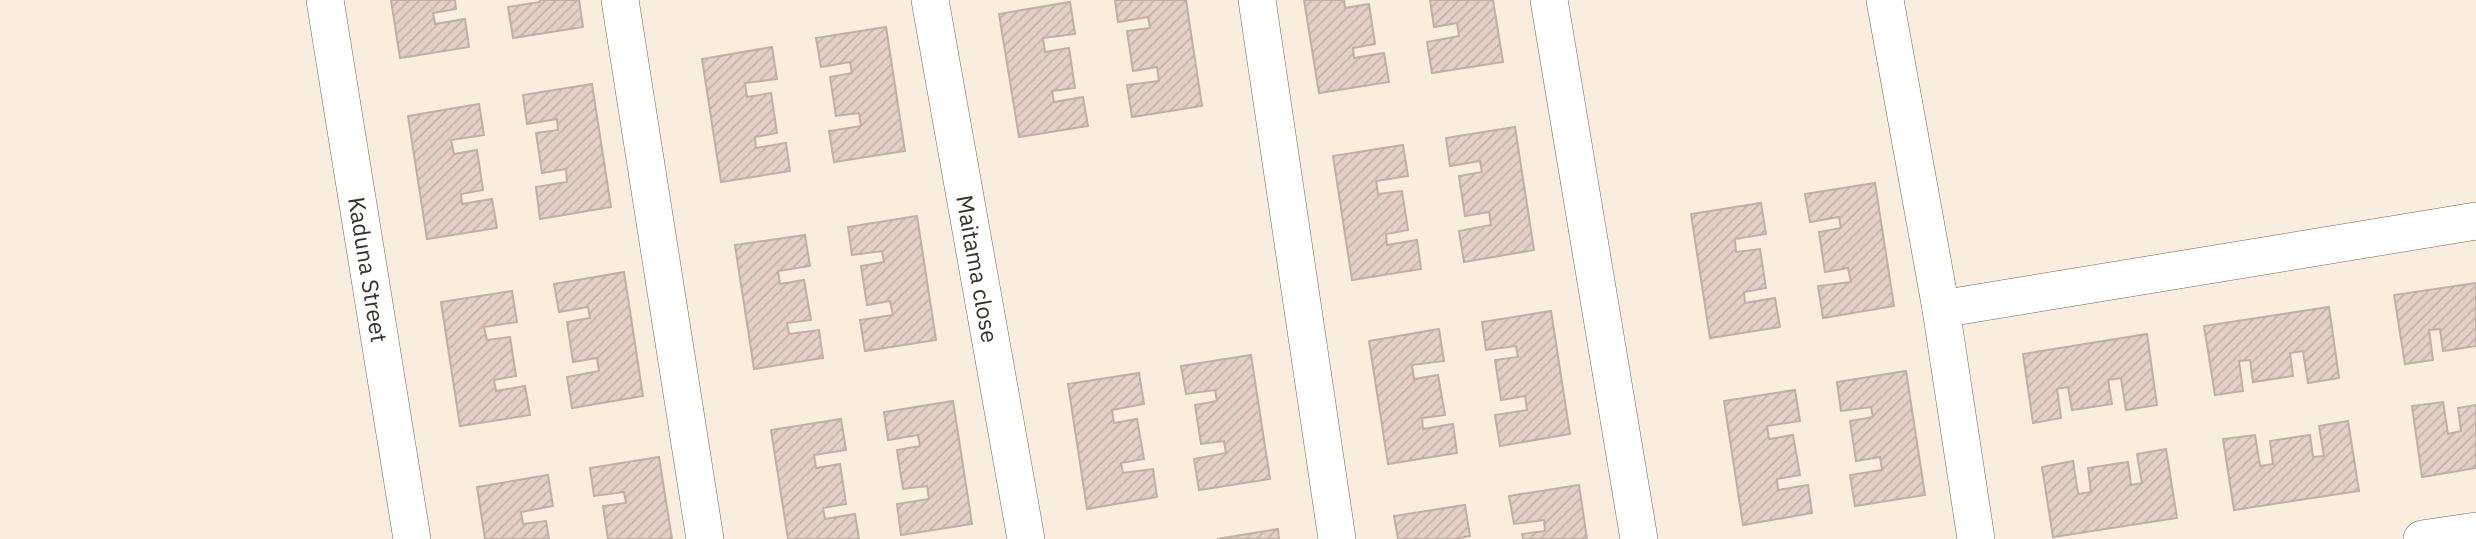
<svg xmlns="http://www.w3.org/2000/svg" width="2476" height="539" viewBox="0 0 2476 539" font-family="'IBM Plex Sans',sans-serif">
<defs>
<pattern id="building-hatch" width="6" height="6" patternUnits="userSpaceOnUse" patternTransform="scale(1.75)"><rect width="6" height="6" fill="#e3d0c6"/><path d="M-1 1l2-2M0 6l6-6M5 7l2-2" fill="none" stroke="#c3b3aa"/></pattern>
</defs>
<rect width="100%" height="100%" fill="#f9eddd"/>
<!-- building -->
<path fill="url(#building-hatch)" stroke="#c1aea5" stroke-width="2" d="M391,0H455L456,9L433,13L435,24L465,19L469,47L400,58Z
M540,0H579L583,27L513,38L508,7L540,2Z
M1115,0H1186L1202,106L1132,117L1127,85L1159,81L1157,67L1133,71L1127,31L1150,28L1148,17L1118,22Z
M1304,0H1344L1345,8L1369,4L1375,44L1353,48L1354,58L1384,53L1389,82L1319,93Z
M1430,0H1493L1503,62L1432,73L1427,42L1459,36L1457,23L1434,27Z
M1070,2L1075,34L1043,38L1045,52L1069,48L1075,88L1052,91L1054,102L1083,97L1088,126L1019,137L999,14Z
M886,27L905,151L834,162L829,131L861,126L859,113L836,116L830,77L852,73L850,62L821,67L816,38Z
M772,47L777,79L745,83L747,97L771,93L777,133L755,137L756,148L786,143L790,171L721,182L702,59Z
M592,84L611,207L540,219L536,187L567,182L566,169L542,173L536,133L558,130L557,119L527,124L523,95Z
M479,104L484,135L451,140L454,154L477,150L483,190L461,194L462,204L492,199L497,228L427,239L408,116Z
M1515,127L1534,250L1464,262L1459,231L1491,225L1489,212L1465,216L1459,176L1482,172L1480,161L1450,166L1446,138Z
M1403,145L1408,176L1376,181L1378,194L1402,191L1408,230L1386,234L1387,245L1417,240L1421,269L1352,280L1333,156Z
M1875,183L1894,306L1823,318L1818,286L1851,282L1848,268L1825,272L1819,232L1841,228L1839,217L1810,222L1805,194Z
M1761,203L1766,234L1735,239L1736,252L1760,249L1766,288L1744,292L1745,303L1775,298L1780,327L1710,338L1691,214Z
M917,216L936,340L865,351L860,320L893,315L890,301L867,305L861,266L884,262L882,251L852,255L848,227Z
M805,235L810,266L778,271L780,284L804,280L811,320L787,323L789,334L819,330L823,358L754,369L735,245Z
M624,272L643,396L572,408L567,377L599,371L597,358L573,362L567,322L590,318L588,307L559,312L554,284Z
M2476,283V346L2443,351L2440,329L2429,330L2433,360L2405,364L2394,295Z
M512,291L517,322L484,327L487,340L510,337L516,376L494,380L496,391L525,386L530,415L460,426L441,302Z
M2329,307L2339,378L2308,383L2303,351L2290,353L2293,376L2253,382L2250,360L2239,361L2243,391L2215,395L2204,326Z
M1551,311L1570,434L1500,446L1495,415L1527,410L1525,396L1501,400L1495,360L1518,357L1516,346L1486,350L1482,322Z
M1439,329L1444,361L1412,365L1414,379L1438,375L1445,415L1422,418L1423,429L1453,424L1457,453L1388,464L1369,341Z
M2147,334L2157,405L2126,410L2121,378L2108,380L2112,404L2072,410L2068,387L2057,389L2061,418L2033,423L2023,354Z
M1251,355L1270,479L1199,490L1194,459L1226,453L1224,441L1201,444L1195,405L1217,401L1215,390L1186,394L1181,366Z
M1906,371L1925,495L1855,506L1850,475L1882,470L1880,457L1856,461L1850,421L1873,417L1871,407L1841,411L1837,382Z
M1139,373L1144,404L1112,410L1114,423L1137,419L1144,459L1121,463L1123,473L1153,469L1157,497L1087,509L1068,384Z
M1795,390L1800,421L1767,426L1769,439L1793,435L1800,475L1777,479L1778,490L1808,485L1812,513L1743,525L1724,401Z
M953,401L972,524L901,535L897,504L929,499L927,486L903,489L897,450L920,446L918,435L888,440L884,412Z
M2443,402L2448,434L2461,431L2458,408L2476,405V468L2422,477L2412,406Z
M841,419L846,450L814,455L816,468L840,464L846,504L823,508L825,519L855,514L859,539H788L771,430Z
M2348,421L2359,491L2234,510L2223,439L2255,435L2260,466L2273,464L2270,441L2310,435L2313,457L2324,456L2319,426Z
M2166,449L2177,518L2053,537L2042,467L2073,461L2078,494L2091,492L2088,468L2128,462L2131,485L2142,483L2137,454Z
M659,457L672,539H608L603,506L626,503L624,492L594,496L590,468Z
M548,475L553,506L521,512L523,524L546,521L549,539H485L477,487Z
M1579,485L1587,539H1523L1522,534L1545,531L1544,520L1514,524L1509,496Z
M1465,505L1470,536L1454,539H1398L1394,516Z
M1278,529L1279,539H1217Z"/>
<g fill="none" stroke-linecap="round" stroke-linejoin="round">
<defs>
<g id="street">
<path id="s1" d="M325,0L412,539"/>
<path d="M620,0L705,539"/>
<path id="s2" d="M930,0L1026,539"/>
<path d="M1257,0L1337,539"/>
<path d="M1549,0L1639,539"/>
<path d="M1885,0L1941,309L1976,539"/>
<path d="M1941,309L2476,221"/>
<path d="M2422,539L2476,531"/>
</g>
</defs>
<!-- street casing -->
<use href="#street" stroke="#6f6457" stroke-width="38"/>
<!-- street -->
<use href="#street" stroke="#fff" stroke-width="37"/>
</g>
<g text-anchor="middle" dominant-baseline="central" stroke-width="5" stroke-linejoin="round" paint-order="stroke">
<!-- street labels -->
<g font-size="23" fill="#36312b" stroke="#f9eddd">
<text stroke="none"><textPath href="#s1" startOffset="273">Kaduna Street</textPath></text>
<text stroke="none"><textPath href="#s2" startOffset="273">Maitama close</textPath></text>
</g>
</g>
</svg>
